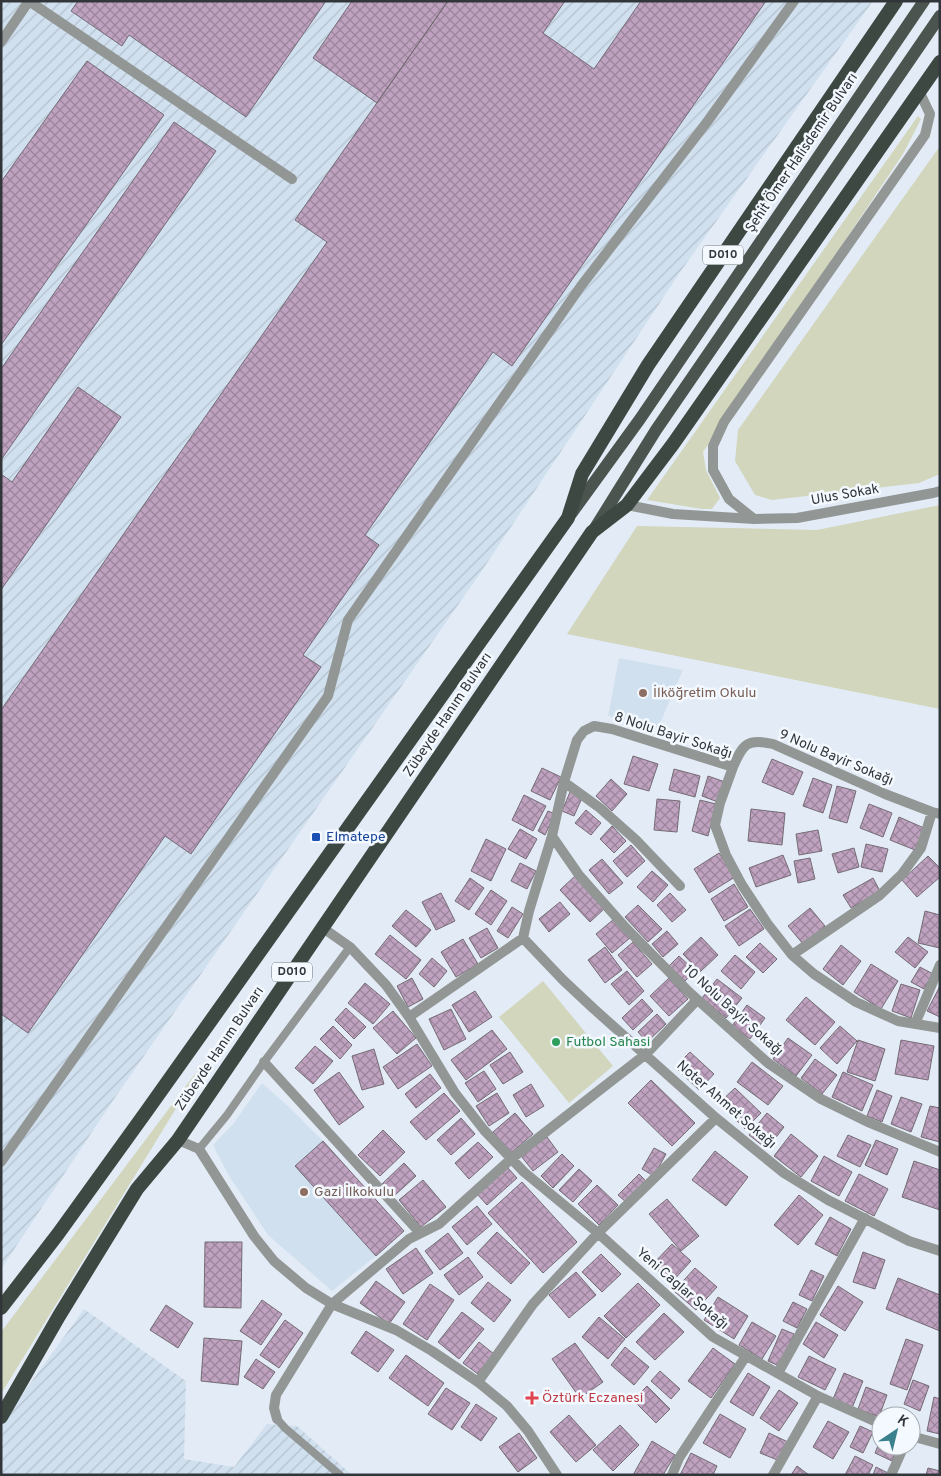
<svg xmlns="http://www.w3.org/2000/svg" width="941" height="1476" viewBox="0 0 941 1476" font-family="Overpass,sans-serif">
<defs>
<pattern id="industrial-furrows" width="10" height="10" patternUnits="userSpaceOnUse" patternTransform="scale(1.25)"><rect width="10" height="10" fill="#d1e0ef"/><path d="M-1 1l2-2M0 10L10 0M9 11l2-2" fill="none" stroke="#b4c1ce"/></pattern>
<pattern id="building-cross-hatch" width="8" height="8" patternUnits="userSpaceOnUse" patternTransform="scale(1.25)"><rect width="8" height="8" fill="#bfa2bf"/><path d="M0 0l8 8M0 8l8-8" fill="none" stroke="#9c859c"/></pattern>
</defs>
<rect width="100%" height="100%" fill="#e3ecf6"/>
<!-- industrial -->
<path fill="url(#industrial-furrows)" d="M1,1H873L683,268L481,572L114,1099L1,1269Z
M84,1309L186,1381L184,1459L234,1467L267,1424L297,1426L352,1475H1V1424Z"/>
<!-- built -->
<path fill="#d1e0ef" d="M619,658L683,670L658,728L608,716Z
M262,1083L290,1108L323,1141L404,1231L376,1256L332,1291L268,1235L229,1176L213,1145L233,1124Z"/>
<!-- green -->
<path fill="#d1d6bc" d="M918,116L921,119L903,154L703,452L706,470L720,498L712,509H702L647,500Z
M940,146V474L919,483L772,500L755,495L735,461L738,430Z
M940,505V709L567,634L637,526L817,530Z
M543,981L613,1066L569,1103L499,1017Z
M207,1058L1,1394V1332Z"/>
<!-- building -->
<path fill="url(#building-cross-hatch)" stroke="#746b74" d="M78,1H326L246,117L129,35L122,46L71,11Z
M352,1H448L377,103L313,58Z
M448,1H565L543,33L594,69L641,1H766L512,366L493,352L365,535L379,545L303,655L321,667L191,854L165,836L28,1033L1,1014V710L327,242L295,220Z
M87,61L164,115L1,345V182Z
M174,122L216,151L1,460V369Z
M78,387L121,417L1,590V474L12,482Z
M633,756L658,764L649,791L624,784Z
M772,759L803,772L793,795L762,782Z
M542,768L561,777L550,800L531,791Z
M674,769L700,776L695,797L669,790Z
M708,776L725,782L718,802L702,796Z
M813,778L832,785L823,813L803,806Z
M611,779L627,794L612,811L596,796Z
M837,786L856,791L847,823L829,818Z
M570,792L582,798L574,816L562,811Z
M524,795L546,806L533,831L512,820Z
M657,799L680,801L677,832L654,830Z
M700,800L716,804L708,836L692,831Z
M869,804L892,813L883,837L860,828Z
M751,809L785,813L782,845L748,841Z
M586,810L601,823L591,835L575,823Z
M548,811L555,814L545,835L538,831Z
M899,817L924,828L915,850L890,840Z
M612,826L626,841L614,853L600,839Z
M520,829L537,839L526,859L508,849Z
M818,830L822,851L799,855L796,834Z
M486,839L506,849L491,881L471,871Z
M866,844L888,849L882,872L861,867Z
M631,845L645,861L627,877L613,861Z
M854,848L859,867L838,873L832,854Z
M719,853L735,877L709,893L694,869Z
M783,855L791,875L756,887L749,868Z
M928,856L940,868V877L917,897L902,880Z
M810,858L815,879L798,883L794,861Z
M602,859L623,883L609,894L589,870Z
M520,863L536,871L527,889L511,881Z
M652,871L668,885L653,902L637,887Z
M575,876L604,909L590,922L560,890Z
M470,878L484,888L469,910L455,901Z
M873,878L880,891L851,908L843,895Z
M734,884L748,907L724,921L711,899Z
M491,890L507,901L491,925L475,914Z
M441,893L455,921L436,930L422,902Z
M670,893L686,910L672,922L657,905Z
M560,902L570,914L549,932L539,919Z
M638,905L662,929L648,942L625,917Z
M512,907L523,914L508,938L497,931Z
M810,908L825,926L803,944L788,926Z
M750,909L764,929L739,946L725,926Z
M406,910L431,930L416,947L392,926Z
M925,911L940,915V948L918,943Z
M614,919L630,938L612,953L596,934Z
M487,928L498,948L481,958L469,938Z
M667,931L678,944L663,957L652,944Z
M390,935L421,960L406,979L375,954Z
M701,937L718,955L700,972L683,954Z
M908,937L928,952L915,968L895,952Z
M463,939L478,964L456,977L441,952Z
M633,942L652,964L637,977L618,955Z
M760,943L777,959L763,973L746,957Z
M841,945L861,961L843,985L823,969Z
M605,947L622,970L605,983L588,960Z
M735,955L755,972L741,989L721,971Z
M679,956L695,971L685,981L669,966Z
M432,958L447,971L434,987L419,974Z
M871,964L898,981L881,1009L854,992Z
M920,967L933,974L924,989L911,982Z
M627,971L644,991L629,1005L611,984Z
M412,978L423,999L408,1007L397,986Z
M669,978L688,999L669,1016L650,996Z
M717,979L742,998L726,1018L702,998Z
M365,983L390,1004L373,1024L348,1003Z
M901,984L920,990L911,1018L892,1011Z
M940,986V1017L927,1011Z
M475,991L492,1017L469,1032L452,1005Z
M806,997L835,1022L815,1045L786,1020Z
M642,999L653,1011L633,1030L622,1018Z
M747,1005L765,1018L750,1039L732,1026Z
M346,1008L366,1027L354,1039L335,1020Z
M451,1009L466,1039L444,1050L429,1019Z
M393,1011L416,1038L397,1054L373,1028Z
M657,1014L666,1024L647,1042L638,1032Z
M333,1026L352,1045L340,1059L320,1039Z
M840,1026L857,1041L837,1064L820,1048Z
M492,1030L507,1049L466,1080L451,1060Z
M788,1038L812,1055L796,1076L773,1059Z
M858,1040L885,1049L875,1081L847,1072Z
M901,1040L934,1046L928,1080L895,1074Z
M417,1044L432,1066L398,1089L383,1067Z
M315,1046L333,1061L313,1084L295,1068Z
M374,1049L384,1084L362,1090L352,1056Z
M510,1052L523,1072L503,1084L490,1065Z
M690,1052L714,1074L699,1090L675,1067Z
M815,1059L837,1075L822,1094L801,1078Z
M752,1062L783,1086L768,1105L737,1082Z
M484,1071L496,1089L478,1102L465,1083Z
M339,1072L364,1107L339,1125L314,1090Z
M843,1072L873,1085L862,1111L832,1097Z
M430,1074L441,1088L416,1108L405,1094Z
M651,1080L695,1123L672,1146L628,1103Z
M531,1084L544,1106L526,1117L513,1095Z
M735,1088L761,1113L745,1129L719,1103Z
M877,1090L892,1096L882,1122L867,1116Z
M444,1093L460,1111L426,1140L410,1122Z
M497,1093L509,1113L489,1126L476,1106Z
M901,1097L922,1104L911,1132L891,1124Z
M930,1106L940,1108V1142L921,1137Z
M515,1113L533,1134L511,1153L493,1132Z
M767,1113L784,1127L767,1149L749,1135Z
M461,1118L475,1134L451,1155L437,1140Z
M383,1130L405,1152L380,1176L358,1155Z
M791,1134L818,1156L801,1177L774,1156Z
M848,1135L871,1145L860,1167L837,1156Z
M547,1137L558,1152L533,1171L521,1156Z
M876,1140L898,1149L887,1175L865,1165Z
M323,1141L404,1231L376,1256L295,1166Z
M478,1142L493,1157L469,1179L455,1163Z
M654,1148L666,1154L654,1176L642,1169Z
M715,1151L748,1177L726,1206L692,1180Z
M562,1154L574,1166L553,1188L541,1176Z
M824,1156L852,1172L839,1196L811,1181Z
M914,1161L940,1170V1210L902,1197Z
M404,1163L416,1176L394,1196L382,1184Z
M507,1167L517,1178L487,1205L477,1194Z
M579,1169L592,1181L573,1202L559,1190Z
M639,1174L647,1182L627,1203L618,1195Z
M859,1174L888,1189L874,1216L845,1201Z
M423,1180L446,1207L421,1227L399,1200Z
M522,1182L577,1242L543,1273L488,1213Z
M597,1185L618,1205L599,1225L578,1204Z
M799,1195L823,1215L798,1245L774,1225Z
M667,1199L699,1236L681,1251L649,1214Z
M477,1206L492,1224L467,1245L452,1227Z
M830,1217L851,1229L837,1256L815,1244Z
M497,1232L530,1263L511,1284L477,1253Z
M448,1233L463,1253L440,1270L425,1251Z
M205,1242H242L241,1308L204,1307Z
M672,1244L691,1261L671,1283L652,1265Z
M416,1248L433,1273L403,1294L386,1269Z
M863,1252L885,1260L875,1289L853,1282Z
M601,1254L621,1274L602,1292L582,1272Z
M468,1257L483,1277L459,1295L444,1275Z
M695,1268L717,1287L696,1310L674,1291Z
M811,1270L824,1276L812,1301L799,1295Z
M576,1272L596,1295L569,1318L549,1295Z
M898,1278L940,1295V1331L886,1309Z
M376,1281L405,1302L389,1324L360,1303Z
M488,1282L511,1300L494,1322L471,1303Z
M638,1283L660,1305L626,1338L604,1316Z
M430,1284L454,1300L427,1340L403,1324Z
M838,1286L863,1302L845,1331L820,1315Z
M718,1297L748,1316L734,1339L704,1320Z
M262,1300L282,1314L261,1345L240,1331Z
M793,1302L807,1309L797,1328L783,1321Z
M166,1305L193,1323L178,1348L150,1330Z
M462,1312L484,1329L459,1359L438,1342Z
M664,1313L684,1332L655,1360L636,1342Z
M599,1317L625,1339L608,1359L582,1337Z
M285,1320L303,1333L279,1368L260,1355Z
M752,1322L776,1336L762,1359L739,1345Z
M816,1322L838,1335L824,1358L803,1344Z
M782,1329L794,1334L779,1366L768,1361Z
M366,1331L394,1350L378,1372L351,1353Z
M204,1338L242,1341L238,1385L201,1381Z
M906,1339L923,1345L907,1390L890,1384Z
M479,1342L494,1354L478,1374L463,1363Z
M575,1343L603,1382L580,1398L552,1359Z
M625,1347L649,1367L634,1385L611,1365Z
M713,1348L735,1364L711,1398L688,1381Z
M406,1355L444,1383L428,1406L389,1378Z
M809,1356L836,1369L825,1390L798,1377Z
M256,1359L275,1372L263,1389L244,1377Z
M660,1371L680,1389L671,1399L651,1381Z
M748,1373L770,1387L753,1416L730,1402Z
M844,1373L863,1381L852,1408L833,1399Z
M913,1380L929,1386L920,1411L904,1404Z
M647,1386L670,1409L656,1423L633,1400Z
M866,1387L887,1395L879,1417L858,1409Z
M446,1388L470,1403L452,1430L428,1414Z
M779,1390L798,1403L779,1431L760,1418Z
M934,1397L940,1399V1434L927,1431Z
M476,1404L497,1418L481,1441L461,1427Z
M720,1414L746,1429L730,1458L703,1443Z
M569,1415L596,1445L576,1462L550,1432Z
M828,1421L849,1432L833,1459L813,1447Z
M620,1425L639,1445L613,1471L593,1450Z
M860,1426L873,1432L863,1453L850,1447Z
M519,1433L537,1458L518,1472L499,1447Z
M769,1433L788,1442L780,1461L760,1453Z
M881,1438V1446H898L892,1461L875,1453Z
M652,1441L675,1455L663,1475H633Z
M691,1453L717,1466L713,1475H680Z
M855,1456L873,1465L868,1475H845Z
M797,1466L809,1475H791Z
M876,1467L888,1473V1475H873Z
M928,1468L940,1471V1475H926Z"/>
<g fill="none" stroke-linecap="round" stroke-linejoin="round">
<!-- service -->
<path stroke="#929795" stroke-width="8" d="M199,1149L227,1115L264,1062L350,947
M277,1419L285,1428L340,1475"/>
<!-- minor -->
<path stroke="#929795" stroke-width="10" d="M29,1L292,179
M1,42L29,1
M733,767C743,744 747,738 773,744L885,794L932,812L940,814
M564,782L600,808L636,840L680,886
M552,836L579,875L625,927L689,992L768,1063L821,1099L870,1123L940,1152
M323,928L350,947L386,985L409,1017L455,1093L484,1130L524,1172L598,1233L713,1337L818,1396L881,1424
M523,938L563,980L594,1009L716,1118L784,1173L828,1200L909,1241L940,1251
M792,955L880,895L902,874L921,848L932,812
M409,1017L523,938L529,911L552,836L564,782L577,740L584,731L594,726L612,729L733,767L720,803L715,825L726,855L742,885L767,923L792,955L814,974L856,1002L898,1021L940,1028
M915,1024L940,965
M264,1062L420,1233
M1,1162L328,696L348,620L581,286L707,122L794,1
M778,1373L865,1218
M478,1382L533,1304L598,1233L716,1118
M277,1419L274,1408L276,1395L332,1304L409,1239L439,1224L511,1159L646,1054L697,1000
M911,1436L940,1444
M672,1475L679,1458L746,1356
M773,1475L818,1396
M891,1475L904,1446"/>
<!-- tertiary -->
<path stroke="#929795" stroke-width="10" d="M627,505L673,514L754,519L797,518L933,493L940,491
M754,519L729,499L713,470V446L724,422L925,135L930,114L919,91
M178,1140L199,1149L254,1236L274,1261L306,1288L332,1304L396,1330L432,1351L478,1382L507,1406L528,1431L557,1475"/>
<!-- primary -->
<path stroke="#4b544f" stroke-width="12" d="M571,514L640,419L924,1
M595,528L656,430L940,16"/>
<!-- trunk -->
<path stroke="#3e4843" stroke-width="14" d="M1,1308L58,1234L146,1112L568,518L582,474L648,365L896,1
M1,1417L59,1316L137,1189L178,1140L592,532L627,505L673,444L940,62"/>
</g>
<!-- markers -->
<g fill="#8d6e63" stroke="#f3f9ff" stroke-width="2">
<circle cx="643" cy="693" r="5"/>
<circle cx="304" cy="1192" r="5"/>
</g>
<rect fill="#1a4fb4" stroke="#f3f9ff" stroke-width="2" x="311" y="832" width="10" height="10" rx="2.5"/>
<circle fill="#2e9e5b" stroke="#f3f9ff" stroke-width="2" cx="556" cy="1042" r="5"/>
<path fill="#e0444e" stroke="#f3f9ff" stroke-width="2" d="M529.5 1390.5h5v5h5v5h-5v5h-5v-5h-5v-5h5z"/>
<g text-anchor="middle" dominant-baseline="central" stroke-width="5" stroke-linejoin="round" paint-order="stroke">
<!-- shield labels -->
<g fill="#f3f9ff" stroke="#6c7075" stroke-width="1">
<rect x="703" y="245.5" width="40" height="19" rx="4"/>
<rect x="272" y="962.5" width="40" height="19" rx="4"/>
</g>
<g font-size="12" font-weight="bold" fill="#32363a">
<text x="723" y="255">D010</text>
<text x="292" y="972">D010</text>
</g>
<!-- street labels -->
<g font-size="14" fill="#32363a" stroke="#f3f9ff">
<text transform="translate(802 153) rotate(-56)">Şehit Ömer Halisdemir Bulvarı</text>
<text transform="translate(845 495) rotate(-10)">Ulus Sokak</text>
<text transform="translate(448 715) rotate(-56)">Zübeyde Hanım Bulvarı</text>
<text transform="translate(673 736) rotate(18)">8 Nolu Bayir Sokağı</text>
<text transform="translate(836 758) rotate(23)">9 Nolu Bayir Sokağı</text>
<text transform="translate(733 1011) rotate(42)">10 Nolu Bayir Sokağı</text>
<text transform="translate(220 1049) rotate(-56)">Zübeyde Hanım Bulvarı</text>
<text transform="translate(726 1105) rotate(41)">Noter Ahmet Sokağı</text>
<text transform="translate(682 1289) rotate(41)">Yeni Caglar Sokağı</text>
</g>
<!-- education labels -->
<g font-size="14" fill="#785e54" stroke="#f3f9ff" text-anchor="start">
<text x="653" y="693">İlköğretim Okulu</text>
<text x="314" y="1192">Gazi İlkokulu</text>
</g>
<!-- transit labels -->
<g font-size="14" fill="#164399" stroke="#f3f9ff" text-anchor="start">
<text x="326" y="837">Elmatepe</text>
</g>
<!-- leisure labels -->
<g font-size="14" fill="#27864d" stroke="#f3f9ff" text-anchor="start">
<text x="566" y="1042">Futbol Sahasi</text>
</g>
<!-- health labels -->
<g font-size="14" fill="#be3a42" stroke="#f3f9ff" text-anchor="start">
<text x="542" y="1398">Öztürk Eczanesi</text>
</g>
</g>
<!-- border -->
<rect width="941" height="1476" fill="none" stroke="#32363a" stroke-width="5"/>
<!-- north arrow -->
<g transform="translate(896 1431) rotate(35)"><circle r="24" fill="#f3f9ff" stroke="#a6abb0"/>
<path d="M0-4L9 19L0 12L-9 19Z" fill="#3b818d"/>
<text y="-8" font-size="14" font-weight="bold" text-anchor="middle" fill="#32363a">K</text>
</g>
</svg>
